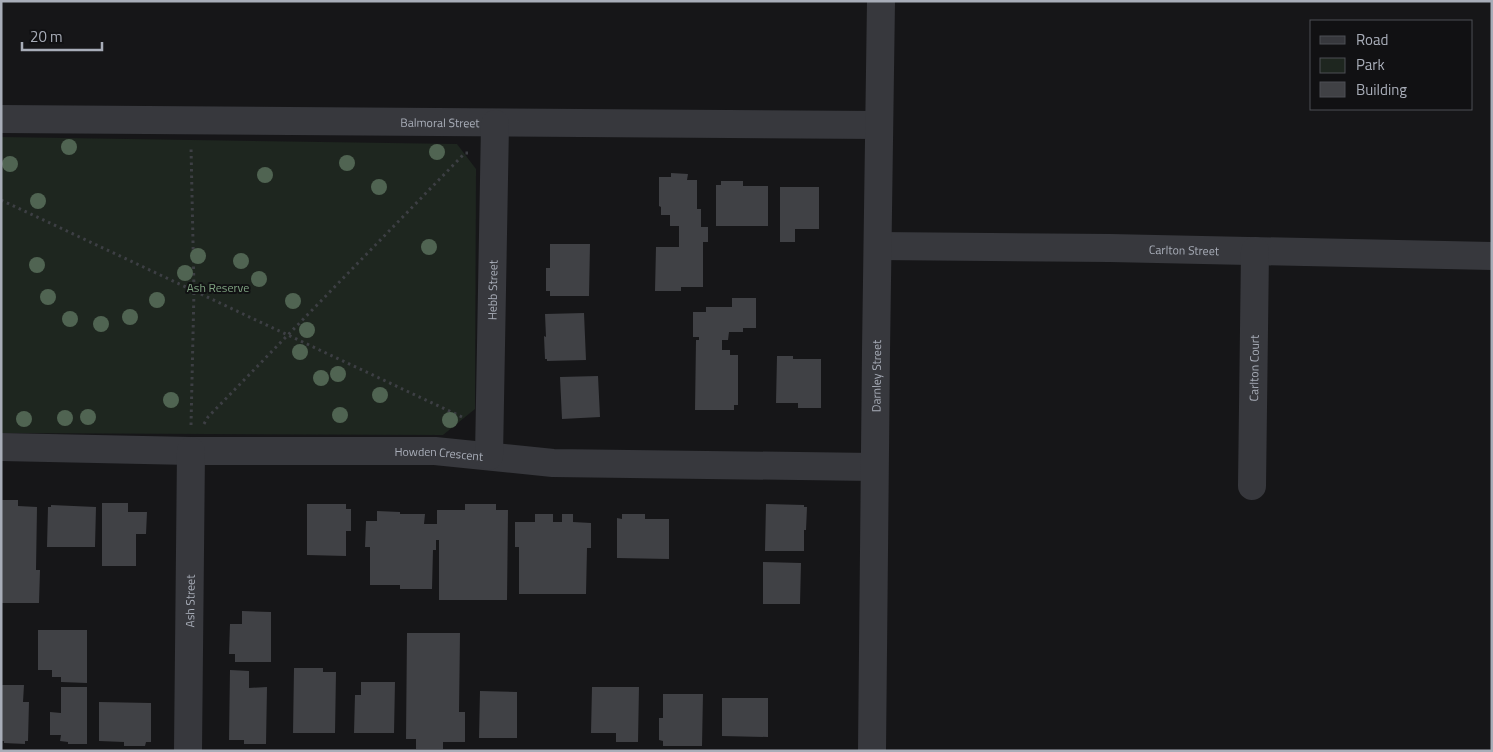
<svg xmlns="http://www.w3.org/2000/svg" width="1493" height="752" viewBox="0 0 1493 752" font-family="'Titillium Web',sans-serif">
<rect width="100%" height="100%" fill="#161618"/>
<!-- green -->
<path fill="#1e261f" d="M1,137L457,144L476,169L475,409L443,435L1,433Z"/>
<!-- building -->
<path fill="#404145" d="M671,173L688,174L687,180H697V209H701V227H708V242H703V287H681V291H655L656,247H679V226H670V215H661V207L659,206V177H671Z
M721,181H743V186H768V226H716V185H721Z
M780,187H819V229H795V242H780Z
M550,244H590L589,296H550V291H546V268H550Z
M732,298H756V328H743V332H729L728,340H722V350H730V355H738V405H734V410H695L696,340H699V337H693V312H706V307H732Z
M584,313L586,360L547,361V359H545L544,336L546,337L545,314Z
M777,356H793V359H821V408H798V403H776Z
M598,376L600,417L562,419L560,377Z
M1,500H18V506L37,507L36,570H40L39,603H1Z
M102,503H128V512H147L146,534H136V566H102Z
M307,504H346V509H351V531H346V556L307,555Z
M465,504H496V510H508L507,600H439V540H436V550H433L432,589H400V585H370V547H365L366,521H377V511L400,512V514H425L424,524H437V510H465Z
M766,504L804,505V507H807L806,530H804V551H765Z
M51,505L96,507L95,547H47L48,507H51Z
M535,514H553V522H562V514H573V522L591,523V548H587L586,594H519V547H515V522H535Z
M622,514H645V519H669V559L617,558V518L622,519Z
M763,562L801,563L800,604H763Z
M242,611L271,612V662H235V654H229L230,624H242Z
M38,630H87V683L61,682V677H52V670H38Z
M407,633H460L459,712H465V742H443V749H416V739H406Z
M294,668H323V672H336L335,733H293Z
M230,670L249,671V688L267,687L266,744H244V740H229Z
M361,682H395L394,733H354L355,695H361Z
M1,685H24L23,702H29L28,741H25V744L4,743V741H1Z
M61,687H87V744H68V742L60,741L61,735H50V712L61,713Z
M592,687H639L638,742H616V733H591Z
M480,691L517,692V738H479Z
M663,694H703L702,746H663V741L659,740V718H663Z
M722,698H768V737L722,736Z
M99,702L151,703V742H146L145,746H124V742L99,741Z"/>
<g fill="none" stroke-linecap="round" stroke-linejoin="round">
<!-- path -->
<path stroke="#3d3f44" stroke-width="3" stroke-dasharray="2.5 4" stroke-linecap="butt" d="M1,200L462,417
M204,424L208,417L465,153H468
M191,425L194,290L191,147"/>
<!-- minor -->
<g stroke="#37383d" stroke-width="28">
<path id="s1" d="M1,119L879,125"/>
<path id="s2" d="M878,246L1110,248L1492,256"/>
<path id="s3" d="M1,447L191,451H435L553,463L874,467"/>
<path id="s4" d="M489,456L495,124"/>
<path id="s5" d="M1252,486L1255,251"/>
<path id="s6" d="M188,751L191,451"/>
<path id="s7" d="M872,751L876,351L881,1"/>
</g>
</g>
<!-- trees -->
<g fill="#506452">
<circle cx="69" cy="147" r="8"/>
<circle cx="437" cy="152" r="8"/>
<circle cx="347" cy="163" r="8"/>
<circle cx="10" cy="164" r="8"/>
<circle cx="265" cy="175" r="8"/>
<circle cx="379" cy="187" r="8"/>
<circle cx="38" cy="201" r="8"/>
<circle cx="429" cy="247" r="8"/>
<circle cx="198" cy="256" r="8"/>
<circle cx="241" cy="261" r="8"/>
<circle cx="37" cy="265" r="8"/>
<circle cx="185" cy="273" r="8"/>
<circle cx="259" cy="279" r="8"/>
<circle cx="48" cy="297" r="8"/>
<circle cx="157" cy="300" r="8"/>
<circle cx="293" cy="301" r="8"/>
<circle cx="130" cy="317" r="8"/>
<circle cx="70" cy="319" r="8"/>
<circle cx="101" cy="324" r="8"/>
<circle cx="307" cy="330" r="8"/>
<circle cx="300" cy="352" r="8"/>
<circle cx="338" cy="374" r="8"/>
<circle cx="321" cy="378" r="8"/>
<circle cx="380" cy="395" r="8"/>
<circle cx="171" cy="400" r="8"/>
<circle cx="340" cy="415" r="8"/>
<circle cx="88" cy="417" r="8"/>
<circle cx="65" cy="418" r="8"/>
<circle cx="24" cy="419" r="8"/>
<circle cx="450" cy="420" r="8"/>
</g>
<g text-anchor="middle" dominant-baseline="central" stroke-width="4" stroke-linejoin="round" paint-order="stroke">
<!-- street labels -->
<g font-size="12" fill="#a8adb8" stroke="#111113">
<text stroke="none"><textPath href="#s1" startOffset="439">Balmoral Street</textPath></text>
<text stroke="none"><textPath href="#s2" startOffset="306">Carlton Street</textPath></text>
<text stroke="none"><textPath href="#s4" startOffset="166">Hebb Street</textPath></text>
<text stroke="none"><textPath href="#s5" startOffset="118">Carlton Court</textPath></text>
<text stroke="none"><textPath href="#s7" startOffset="375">Darnley Street</textPath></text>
<text stroke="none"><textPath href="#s3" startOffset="438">Howden Crescent</textPath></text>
<text stroke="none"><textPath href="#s6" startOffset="150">Ash Street</textPath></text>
</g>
<!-- park labels -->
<g font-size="12" fill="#7fa381" stroke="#111113">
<text x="218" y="287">Ash Reserve</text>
</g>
</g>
<!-- border -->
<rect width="1493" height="752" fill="none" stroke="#a8adb8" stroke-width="5"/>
<!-- legend -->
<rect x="1310" y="20" width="162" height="90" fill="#111113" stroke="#4d4f55"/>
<rect x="1320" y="36" width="25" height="8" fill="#37383d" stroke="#4d4f55"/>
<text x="1356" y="45" font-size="15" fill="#a8adb8">Road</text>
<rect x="1320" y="58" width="25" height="15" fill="#1e261f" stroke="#4d4f55"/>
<text x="1356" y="70" font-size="15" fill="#a8adb8">Park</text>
<rect x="1320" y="82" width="25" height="15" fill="#404145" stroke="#4d4f55"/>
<text x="1356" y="95" font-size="15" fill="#a8adb8">Building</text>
<!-- scale -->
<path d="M22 42v8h80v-8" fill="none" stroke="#a8adb8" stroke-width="2.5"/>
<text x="30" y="42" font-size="15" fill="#a8adb8" stroke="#111113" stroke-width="4" paint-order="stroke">20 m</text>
</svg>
